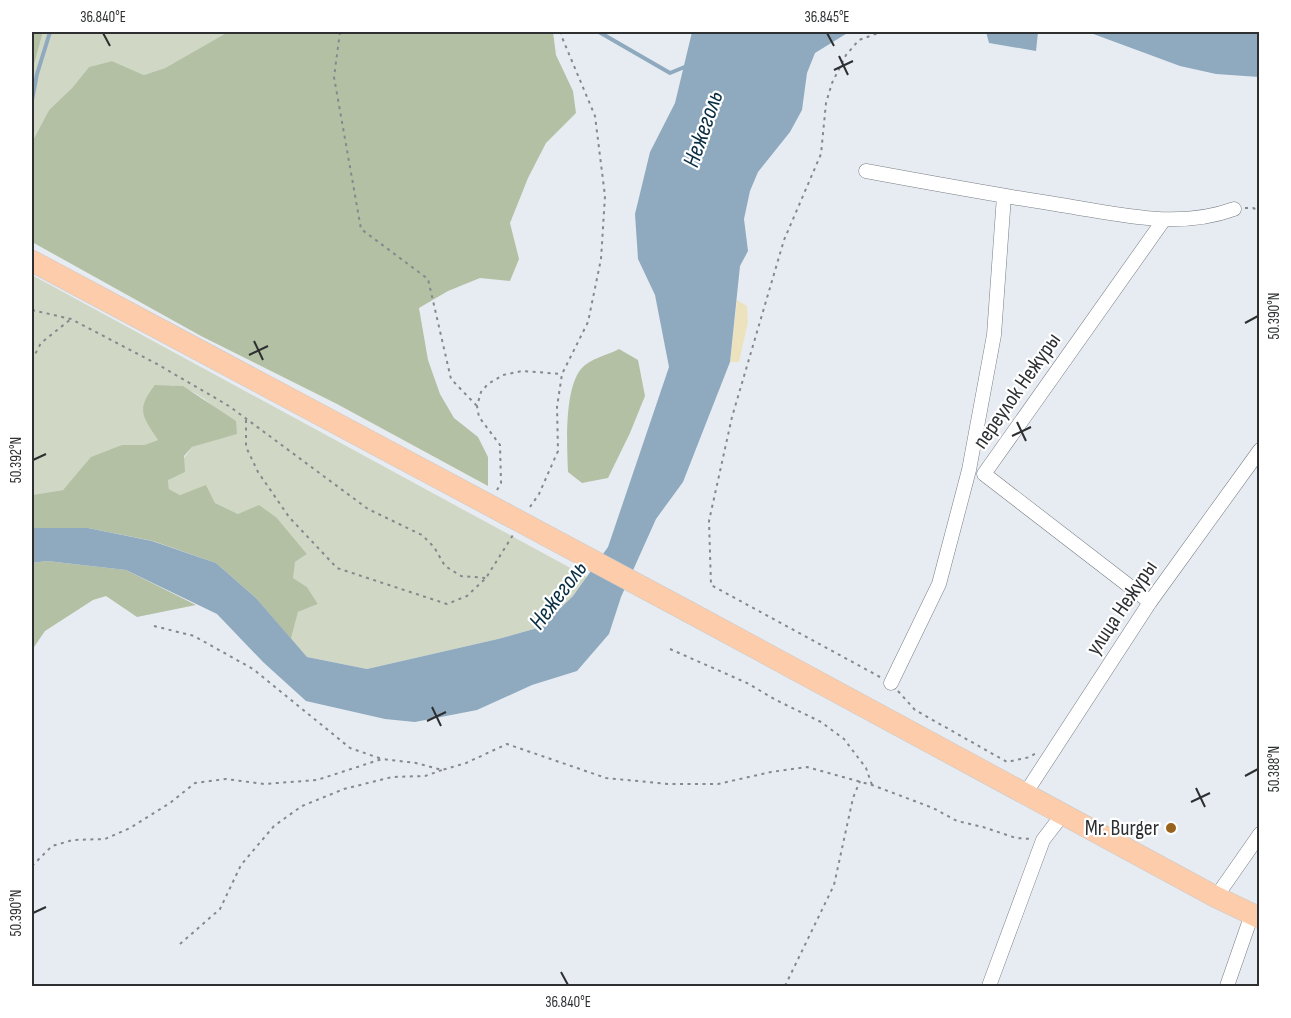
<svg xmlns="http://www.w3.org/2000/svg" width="1291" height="1018" viewBox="0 0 1291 1018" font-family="'Sofia Sans Condensed',sans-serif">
<rect width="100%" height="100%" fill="#e7ecf3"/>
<!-- green -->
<path fill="#d0d8c5" d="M43,32H228L165,68L144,75L112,61L89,67L72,88L49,110L32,142V72Z
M32,275L587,577L573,596L541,627L498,639L367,669L307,657L291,639L298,612L318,604L307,587L292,578L295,562L307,554L277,518L238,514L215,503L206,486L180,495L169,489L168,480L192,447L237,433C219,411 201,389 170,385L158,440L144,445H122L74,478L63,490L32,495Z"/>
<!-- forest -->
<path fill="#b4c0a3" d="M32,32H43L32,72Z
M228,32H553L556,55L573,91L576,113L546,143L528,178L510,223L519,259L510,281L480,278L448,291L419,308L428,360L440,394L454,418L478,437L488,457V486L337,404L201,336L32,242V142L49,110L72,88L89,67L112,61L144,75L165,68Z
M619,349L638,360L645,396L630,433L608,478L582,483L568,472C567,445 564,390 581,369C589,359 608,355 619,349Z
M155,385L183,386L236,421L237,434L192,447L184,456L185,472L168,480L169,489L180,495L206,485L215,503L238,514L259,505L277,518L307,554L295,562L293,578L307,587L318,604L298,612L291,639L256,598L216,563L153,541L88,528H32V495L63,490L91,457L122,445H144L158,440C143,417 135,410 155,385Z
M47,561L126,570L196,605L137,617L106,596L93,600L45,631L32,650V563Z"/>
<!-- sand -->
<path fill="#ece2bd" d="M737,300L747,306L748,322L739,362H730Z"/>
<!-- water -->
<path fill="#8faabe" d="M692,32H849L815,53L807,73L802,110L790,132L758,172L750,191L744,219L748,251L740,266L730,362L683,482L656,519L621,597L609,634L577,671L532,685L477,710L415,722L385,719L306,701L263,662L217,614L126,570L47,561L32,563V528H88L152,541L216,563L256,598L307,657L367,669L498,639L541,627L573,596L608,547L669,367L655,295L638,259L635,214L650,152L675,103Z
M986,32H1038L1036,51L989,43Z
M1088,32H1259V77L1216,74L1180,66Z"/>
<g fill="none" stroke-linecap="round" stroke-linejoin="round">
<!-- stream -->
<path stroke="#8faabe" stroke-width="4" d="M599,32L670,73L687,66
M32,100L37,74L50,32"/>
<defs>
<path id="street" d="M866,171C931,183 996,195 1061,205C1119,214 1177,230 1234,209
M1150,602L984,474L1163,221
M891,683L939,584L969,470L994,335L1004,196
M1025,794L1150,602L1260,450
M1216,897L1260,834
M989,986L1043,840L1063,814
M1227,986L1252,914"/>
<path id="primary" d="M32,261L504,513
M689,612L1216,897L1260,918"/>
</defs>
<!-- street casing -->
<use href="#street" stroke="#797e84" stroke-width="15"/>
<!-- primary casing -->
<use href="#primary" stroke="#c8c9c9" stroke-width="22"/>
<!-- path -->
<path stroke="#85888d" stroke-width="2" stroke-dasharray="3 4.5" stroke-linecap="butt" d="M340,32L334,77L361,229L428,279L451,379L477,406
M1245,208H1253L1260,211
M32,310L71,319L157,364L229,406L368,509L422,535L434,547L445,566L461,576L486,578
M32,360L41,343L71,319
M246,420V447L258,472L289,517L337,568L447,604L467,596L486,578L513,535
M497,490L501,483L500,445L479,417L477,406L481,392L488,384L503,375L522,371L562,374
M530,507L539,494L558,451L557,407L562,374L588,322L601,259L605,196L595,116L561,35V32
M154,626L194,636L253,669L350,748L382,759
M670,649L747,683L776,700L821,722L844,739L866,768L872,785
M880,677L711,585L709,521L732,417L784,240L821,154L826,103L832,83L846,55L859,40L881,32
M898,691L915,710L1007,762L1030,757L1036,753
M32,866L52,846L73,840L105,839L130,828L170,803L195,783L226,779L264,784L317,780L382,759L416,763L442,770L466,763L507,744L606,778L668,784H718L771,772L807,767L872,785L933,808L957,821L983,827L1016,838L1031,839
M180,944L220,909L241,865L274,826L302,806L344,789L392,777L425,776L442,770
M785,986L834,885L853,798L860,781"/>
<!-- street -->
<use href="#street" stroke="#fff" stroke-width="14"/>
<!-- primary -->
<use href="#primary" stroke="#fdccaa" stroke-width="21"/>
<defs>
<path id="primary-bridge" d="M504,513L689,612"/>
</defs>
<!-- primary-bridge casing -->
<use href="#primary-bridge" stroke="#c8c9c9" stroke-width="22" stroke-linecap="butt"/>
<!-- primary-bridge -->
<use href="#primary-bridge" stroke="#fdccaa" stroke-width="21"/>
</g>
<!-- ticks -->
<path fill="none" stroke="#2d2f31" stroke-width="2" d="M103,33L110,46M827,33L834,46M839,56L848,75M834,70L853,61M1245,323L1258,316M254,341L263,360M249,355L268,346M1017,422L1026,441M1012,436L1031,427M33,460L46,454M432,707L441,726M427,721L446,712M1245,776L1258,769M1196,788L1205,807M1191,802L1210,793M33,913L46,907M561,972L568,985"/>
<!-- markers -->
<circle fill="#9a631d" stroke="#fff" stroke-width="2" cx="1171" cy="828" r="6"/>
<g text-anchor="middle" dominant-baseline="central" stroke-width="4.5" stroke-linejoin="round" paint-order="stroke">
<!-- street labels -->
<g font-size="22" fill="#2d2f31" stroke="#fff">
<text transform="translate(1017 391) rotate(-55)">переулок Нежуры</text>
<text transform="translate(1122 608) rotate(-56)">улица Нежуры</text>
</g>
<!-- poi labels -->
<g font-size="22" fill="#2d2f31" stroke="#fff" text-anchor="end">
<text x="1159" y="828">Mr. Burger</text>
</g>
<!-- water labels -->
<g font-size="24" font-style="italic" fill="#082d43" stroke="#fff">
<text transform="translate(703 129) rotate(-71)">Нежеголь</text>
<text transform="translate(558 595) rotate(-53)">Нежеголь</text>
</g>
</g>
<!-- border -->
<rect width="1291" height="1018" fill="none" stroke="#ffffff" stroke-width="66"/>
<rect x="33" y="33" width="1225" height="952" fill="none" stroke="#2d2f31" stroke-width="2"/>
<g font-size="15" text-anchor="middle" fill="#2d2f31">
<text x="103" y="22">36.840°E</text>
<text x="827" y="22">36.845°E</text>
<text transform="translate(1274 316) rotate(-90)" y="5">50.390°N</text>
<text transform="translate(16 460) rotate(-90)" y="5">50.392°N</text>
<text transform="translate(1274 769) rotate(-90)" y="5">50.388°N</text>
<text transform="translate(16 913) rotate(-90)" y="5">50.390°N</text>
<text x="568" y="1007">36.840°E</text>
</g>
</svg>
